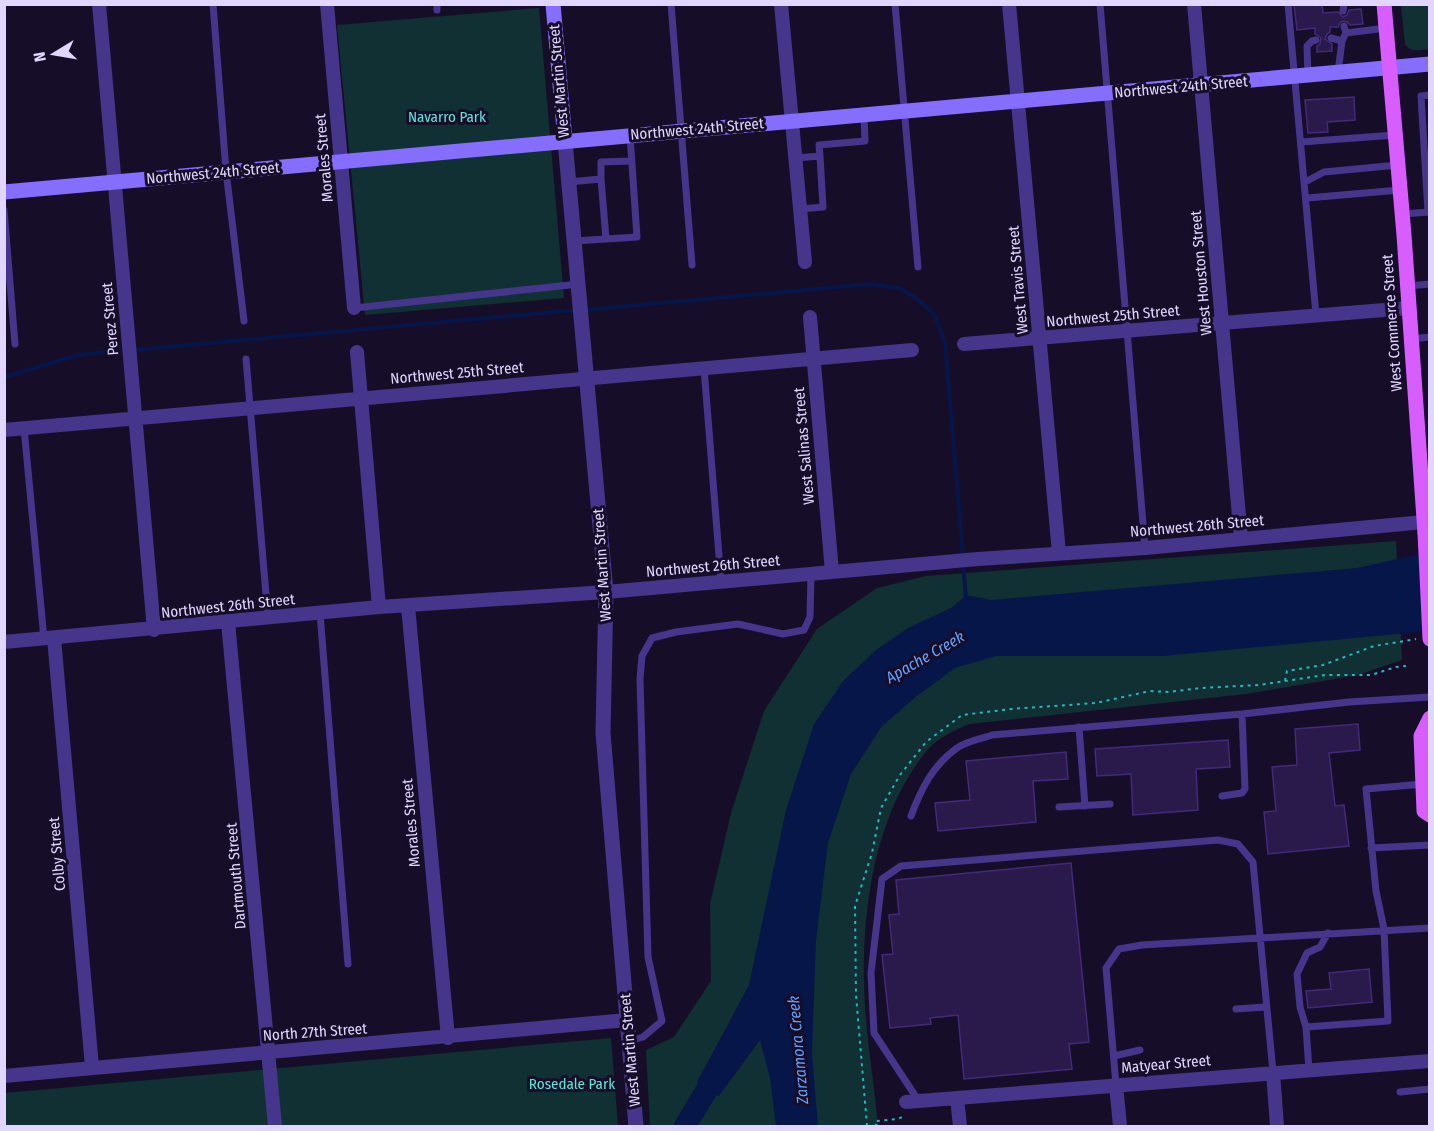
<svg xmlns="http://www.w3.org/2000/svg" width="1434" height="1131" viewBox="0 0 1434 1131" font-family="'Fira Sans Condensed',sans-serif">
<rect width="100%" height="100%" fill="#160e29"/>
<!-- green -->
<path fill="#113033" d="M1401,5H1429V49C1420,50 1410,53 1405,44Z
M539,8L564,298L365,315L337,25Z
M1396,541L1402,660L1358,675L1246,694L969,724C953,731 935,739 924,754C875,816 862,909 864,985C865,1032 874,1080 878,1126H650L646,1050L674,1037L711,981L710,904L731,813L764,711L817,629L877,588L926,576Z
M611,1038L618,1126H5V1093Z"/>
<!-- water -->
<path fill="#071649" d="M1429,552V631L1163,656H996L955,668L917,696L882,726L851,774L828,843L816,940L812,1053L818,1126H776L770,1078L760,1040L719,1096L697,1082L749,985L786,810L814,724L843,681L876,650L908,628L951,608L966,595L991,600L1357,568Z"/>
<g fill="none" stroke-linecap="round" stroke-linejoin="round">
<!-- stream -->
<path stroke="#071649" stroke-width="4" d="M585,310L871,284L899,288L916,298L934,314L945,342L963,556
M134,350L577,310
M4,377L78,355L126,350
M963,563L966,598"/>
<!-- river -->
<path stroke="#071649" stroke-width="22" d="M685,1126L708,1088L725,1064"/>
</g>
<!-- building -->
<path fill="#2a194b" stroke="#442978" stroke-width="1.5" d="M1294,4H1322L1323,13L1338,12L1343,17L1347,15L1349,10L1361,9L1363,24L1350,25L1347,22L1343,21L1340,23L1338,27H1330V32L1327,34L1325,39L1332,44V51L1317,52V46L1320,44L1321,38L1315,34V28L1297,30Z
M1354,97L1355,120L1327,122L1328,132L1308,133L1305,100Z
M1358,724L1360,750L1329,753L1335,806L1344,805L1349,846L1268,854L1264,812L1276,811L1272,767L1297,765L1295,729Z
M1228,740L1230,767L1196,769L1198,810L1133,815L1131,774L1097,776L1095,749Z
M1066,752L1068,779L1033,781L1036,822L938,831L935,803L970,800L966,761Z
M1071,863L1089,1042L1069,1044L1072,1069L964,1079L958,1015L930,1018L931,1024L890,1028L882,955L893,954L889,915L899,914L896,880Z
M1369,969L1372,1002L1308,1008L1306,991L1331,989L1329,973Z"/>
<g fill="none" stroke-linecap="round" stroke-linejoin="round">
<!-- path -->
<path stroke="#27b6c1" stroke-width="2" stroke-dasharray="3 4.5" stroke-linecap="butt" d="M1285,681L1287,671L1323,665L1374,646L1416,639
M867,1126L856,995L855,906L872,853L881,808L900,775L926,742L962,715L1011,709L1096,703L1150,691L1168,692L1201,688L1259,685L1325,675H1371L1396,667L1406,666
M867,1126L877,1125L876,1121L898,1119L904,1116"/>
<!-- service -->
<path stroke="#45368b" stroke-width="7" d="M213,4L226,171L244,321
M437,4V10
M671,4L692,265
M895,4L918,267
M1100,4L1145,548
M1288,4L1316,315
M1343,11L1344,4
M1346,33L1386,28
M1331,38L1342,41
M1338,72L1342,41L1346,33L1344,26
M1308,75L1307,46L1312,41L1316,40
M1301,142L1395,135
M820,156L819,145L865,141L864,115
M796,158L820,156L823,207L800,209
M601,179L606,239
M569,182L601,179V162L631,161
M1305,182L1324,172L1398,165
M1307,198L1400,190
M4,210L15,344
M1428,212L1421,96L1430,95
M1402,214L1430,212
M575,241L637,237L630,135
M1408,286L1430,284
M354,308L579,284
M1411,339L1430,337
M246,359L268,618
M704,368L721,581
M24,428L44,639
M320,613L348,964
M1079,727L1085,806
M1222,796L1242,793L1245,789L1242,714
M1059,807L1110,804
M911,816C921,789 933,765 957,748C967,741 981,739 992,735L1242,714L1349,702L1430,697
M1371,848L1430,845
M1236,1009L1265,1007
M1306,1027L1300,1007L1297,974L1307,953L1320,947L1328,933
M629,1041L643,1037L662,1021L648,957L640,679L642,656L652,638L676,632L738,624L783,634L804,630L810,617L811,574
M1114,1056L1140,1050
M1309,1070L1306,1027L1388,1021L1384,929L1376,891L1366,789L1423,784
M1116,1085L1106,968L1119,949L1142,945L1430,928
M1400,1092L1430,1089
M918,1100L874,1033L871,973L882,879L901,866L1218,840L1238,844L1253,862L1273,1072"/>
<!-- minor -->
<path stroke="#45368b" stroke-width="14" d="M99,4L154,630
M327,4L354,308
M781,4L805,262
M1009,4L1059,553
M1194,4L1241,539
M810,317L832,572
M964,344L1409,308
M357,352L379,607
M4,430L912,350
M408,606L448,1038
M228,622L275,1126
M54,638L92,1067
M4,642L379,607L606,592L978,559L1145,548L1424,522
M1273,1072L1277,1126
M4,1076L627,1020
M1116,1085L1120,1126
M957,1098L960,1126
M906,1102L1430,1061"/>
<!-- tertiary -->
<path stroke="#45368b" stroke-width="15" d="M565,141L606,592L603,733L636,1126"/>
<!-- secondary -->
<path stroke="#846dff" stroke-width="15" d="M553,4L565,141
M4,192L1430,64"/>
<!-- primary -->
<path stroke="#d85dff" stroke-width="15" d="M1384,4L1404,235L1425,533
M1430,718L1421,736L1424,811L1430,815"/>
<!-- primary-bridge -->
<path stroke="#d85dff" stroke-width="15" d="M1425,533L1430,639"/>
</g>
<g text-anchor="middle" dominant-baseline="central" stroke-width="6" stroke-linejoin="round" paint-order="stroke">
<!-- street labels -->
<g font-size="15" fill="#e0d6ff" stroke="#160e29">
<text transform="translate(559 81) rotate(-95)">West Martin Street</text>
<text transform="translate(1181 87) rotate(-5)">Northwest 24th Street</text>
<text transform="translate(697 129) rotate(-5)">Northwest 24th Street</text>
<text transform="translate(324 158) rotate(-95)">Morales Street</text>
<text transform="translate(213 173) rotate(-5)">Northwest 24th Street</text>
<text transform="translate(1201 273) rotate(-95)">West Houston Street</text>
<text transform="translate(1018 280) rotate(-95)">West Travis Street</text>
<text transform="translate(1113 316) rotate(-5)">Northwest 25th Street</text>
<text transform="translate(110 319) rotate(-95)">Perez Street</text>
<text transform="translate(1392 323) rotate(-94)">West Commerce Street</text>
<text transform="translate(457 373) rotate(-5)">Northwest 25th Street</text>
<text transform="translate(804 446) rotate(-95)">West Salinas Street</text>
<text transform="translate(1197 526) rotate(-5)">Northwest 26th Street</text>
<text transform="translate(602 565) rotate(-94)">West Martin Street</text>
<text transform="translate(713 566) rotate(-5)">Northwest 26th Street</text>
<text transform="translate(228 606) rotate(-6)">Northwest 26th Street</text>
<text transform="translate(411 823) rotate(-95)">Morales Street</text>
<text transform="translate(57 854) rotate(-95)">Colby Street</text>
<text transform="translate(236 876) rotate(-95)">Dartmouth Street</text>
<text transform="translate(315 1032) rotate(-4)">North 27th Street</text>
<text transform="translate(630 1050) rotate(-95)">West Martin Street</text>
<text transform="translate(1166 1064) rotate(-5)">Matyear Street</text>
</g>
<!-- park labels -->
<g font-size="15" fill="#59e8d7" stroke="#160e29">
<text x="447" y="117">Navarro Park</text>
<text x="572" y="1084">Rosedale Park</text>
</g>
<!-- water labels -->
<g font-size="16" font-style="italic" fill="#64a2ff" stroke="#160e29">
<text transform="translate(925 657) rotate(-30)">Apache Creek</text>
<text transform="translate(798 1050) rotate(-95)">Zarzamora Creek</text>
</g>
</g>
<!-- border -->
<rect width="1434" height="1131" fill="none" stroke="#e0d6ff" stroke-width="12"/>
<!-- north arrow -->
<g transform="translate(54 54) rotate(259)" stroke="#160e29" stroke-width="4.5" paint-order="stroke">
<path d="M0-4.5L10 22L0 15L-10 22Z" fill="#e0d6ff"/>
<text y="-9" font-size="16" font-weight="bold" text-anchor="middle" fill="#e0d6ff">N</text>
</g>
</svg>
